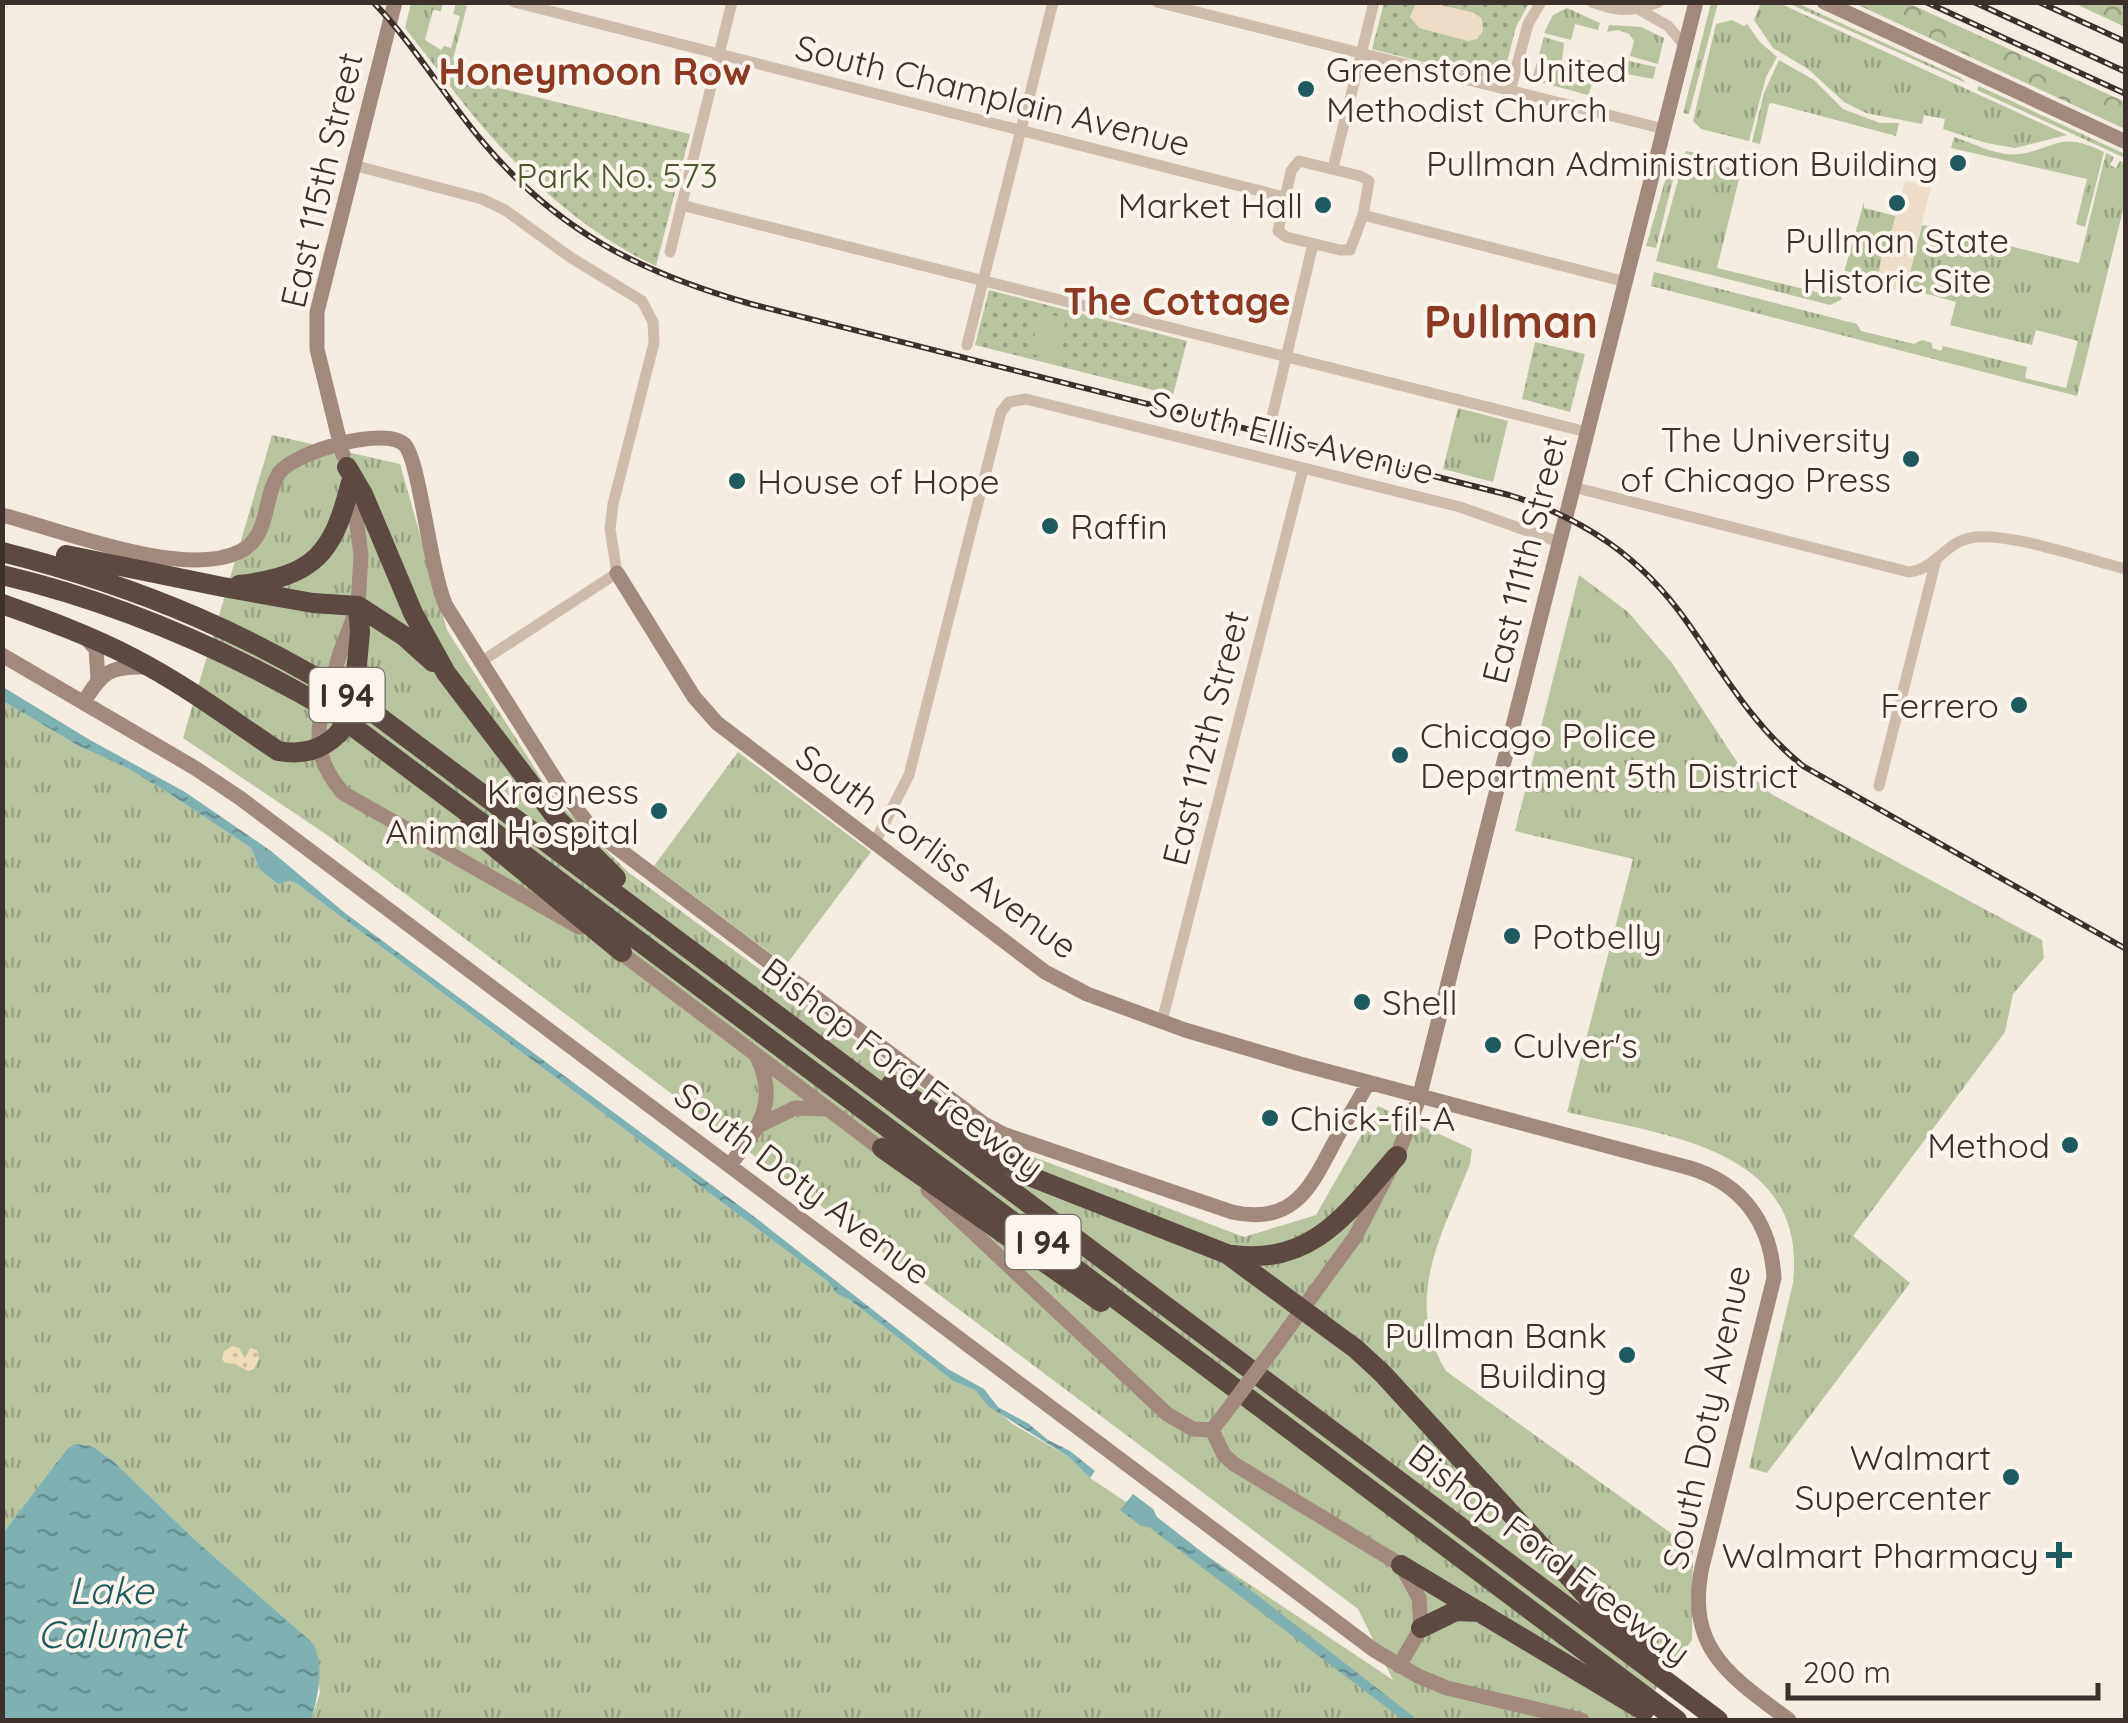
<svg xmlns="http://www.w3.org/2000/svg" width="2128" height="1723" viewBox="0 0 2128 1723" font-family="Quicksand,sans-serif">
<defs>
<pattern id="grass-tufts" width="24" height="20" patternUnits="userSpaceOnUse" patternTransform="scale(2.5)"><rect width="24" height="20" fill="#b8c4a0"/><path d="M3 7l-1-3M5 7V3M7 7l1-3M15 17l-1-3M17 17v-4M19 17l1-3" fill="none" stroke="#97a083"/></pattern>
<pattern id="forest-crowns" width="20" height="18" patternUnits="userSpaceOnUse" patternTransform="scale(2.5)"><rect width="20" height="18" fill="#b8c4a0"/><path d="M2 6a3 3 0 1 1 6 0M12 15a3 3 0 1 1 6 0" fill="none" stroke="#97a083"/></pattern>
<pattern id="sand-dots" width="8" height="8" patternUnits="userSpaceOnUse" patternTransform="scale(2.5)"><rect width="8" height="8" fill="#efdcb8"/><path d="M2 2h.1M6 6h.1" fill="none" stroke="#cebd9e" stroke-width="1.8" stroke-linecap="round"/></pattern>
<pattern id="park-dots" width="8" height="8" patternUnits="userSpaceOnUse" patternTransform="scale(2.5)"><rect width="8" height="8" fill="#b8c4a0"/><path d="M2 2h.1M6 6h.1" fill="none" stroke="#97a083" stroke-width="1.8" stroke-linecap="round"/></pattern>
<pattern id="water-ripples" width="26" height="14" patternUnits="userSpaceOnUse" patternTransform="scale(2.5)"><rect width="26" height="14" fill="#7fb0b2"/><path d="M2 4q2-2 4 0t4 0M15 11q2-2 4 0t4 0" fill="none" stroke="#699091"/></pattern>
</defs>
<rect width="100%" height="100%" fill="#f4ebe1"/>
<!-- grass -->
<path fill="url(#grass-tufts)" d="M411,3H443L441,11L433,10L425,40L441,50L444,46L451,48L460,16L453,14L456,3L467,6L453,59L463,79L441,74L405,28Z
M1711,3H1718L1689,114L1683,113Z
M1761,3H1779L2067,135L2015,148L1986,143L1943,129L1945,119L1924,115L1922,124L1866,113L1844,102L1808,69L1773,48L1754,20Z
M1788,3H1797L1961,78L1966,83Z
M1567,8L1600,23L1598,30L1575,24L1571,40L1544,33L1553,15Z
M1732,20L1744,26L1747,24L1760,42L1777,57L1766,77L1749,141L1701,129L1693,121L1716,24Z
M1609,25L1641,27L1664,38L1658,64L1630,56L1634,41L1629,34L1618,30L1607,32Z
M1544,37L1564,43L1562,61L1585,68L1587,62L1579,59L1606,63L1600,65L1588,95L1532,80Z
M1620,59L1656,67L1653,79L1617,72Z
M1779,60L1814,80L1843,109L1880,123H1899L1896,136L1772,103L1769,104L1760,144L1752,142L1764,93Z
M1979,86L2125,154V158L1977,90Z
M1954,137C1976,144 2001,159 2026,153C2062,144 2063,133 2104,152L2085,227L2076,224L2087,179L1951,148Z
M1686,151L1711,156L1710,163L1741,171L1717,268L1837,297L1864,202V208L1896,216L1878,282L1868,279V275L1848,274L1841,300L1830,305L1656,261Z
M2106,153L2114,157L2110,165L2116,168L2120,161L2125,163V202L2077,396L1651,286L1654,272L1857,324L1861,331L1914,344L1922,340L1932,343V348L1941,351L1943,346L2027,367L2025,378L2066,388L2078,341L2036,330L2032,345L1950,325L1956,302L1906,288L1922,225L2079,263Z
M1673,154L1679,156L1656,248L1646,246Z
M1458,408L1508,421L1493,482L1443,469Z
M272,435L400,464L447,630L553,797L628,872L992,1141L1244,1237L1316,1215L1378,1106L1472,1149L1470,1164C1443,1233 1402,1299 1446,1371L1693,1549L1692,1640L1633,1720H311L320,1693L313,1643L193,1538L113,1461L92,1446L67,1449L3,1533V701L77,745L127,768L170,794L251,848L260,870L278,884L289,881L296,883L827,1281L837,1294L850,1300L953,1381L975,1390L1011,1423L1069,1457L1090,1478L1393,1680L1358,1609L327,835L183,738Z
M1579,575L1628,612L1672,663L1737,762L1771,794L2042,940L2044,958L2013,994L2005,1032L1853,1236L1910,1283L1767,1473L1749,1468L1793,1283C1808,1147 1665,1136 1567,1112L1633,859L1515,831Z
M738,752L871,852L786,965L654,866Z"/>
<!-- forest -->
<path fill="url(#forest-crowns)" d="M1854,3H1908L2125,102V129Z
M2074,3H2118L2125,6V27Z"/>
<!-- sand -->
<path fill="url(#sand-dots)" d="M232,1346L239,1348L245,1358L250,1348L257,1350L259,1359L254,1369L248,1371L235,1364L225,1363L222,1359L224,1351Z"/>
<!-- park -->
<path fill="url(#park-dots)" d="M1384,3H1529L1516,27L1503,78L1498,81L1372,49Z
M441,74L690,134L656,266C569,226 497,150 441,74Z
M989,290L1187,341L1173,395L975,345Z
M1535,342L1585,354L1570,412L1522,399Z"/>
<!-- pitch -->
<path fill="#b8c4a0" d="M1040,312L1066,319L1056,360L1030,353Z"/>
<!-- plaza -->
<path fill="#ecdcc8" d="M1416,3H1432L1475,13L1482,19L1483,31L1477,39L1468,41L1419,28L1410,17Z
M1905,181L1931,187L1905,292L1877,285L1882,251H1886Z"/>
<!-- water -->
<path fill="url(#water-ripples)" d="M3,687L90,740L185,792L271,851L345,913L756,1218L948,1369L984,1389L998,1407L1029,1424L1048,1440L1070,1451L1095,1471L1090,1478L1069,1457L988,1406L975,1390L953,1381L850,1300L837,1294L827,1281L296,883L289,881L278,884L260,870L251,848L170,794L127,768L77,745L3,701Z
M75,1444L92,1446L113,1461L193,1538L313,1643C325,1667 318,1696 311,1720H3V1533L67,1449Z
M1133,1494L1153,1509L1157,1517L1418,1720H1403L1149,1527L1141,1526L1120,1510Z"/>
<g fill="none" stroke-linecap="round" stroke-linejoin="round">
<!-- street -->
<path stroke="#cdbbac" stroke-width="11" d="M514,2L1284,197
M1157,2L1664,129
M1592,2C1616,12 1635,12 1659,2
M1640,10L1668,26L1685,46
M1510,91L1528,24L1541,2
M1299,161L1360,176L1369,181L1363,215L1350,250H1340L1286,237L1278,231L1291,171Z
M353,165L482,199L505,210L570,257L642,301L653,322L654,343L613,504L610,529L617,573L479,663
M1333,168L1374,2
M681,205L1587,432
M1363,215L1626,282
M670,252L732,2
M967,345L1053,2
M1271,421L1313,244
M1573,487L1909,572C1935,569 1945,543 1970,538C2004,530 2089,560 2126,569
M1879,786L1936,560
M874,844L909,775L1001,412L1009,402L1026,399L1460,507L1559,542
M1162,1021L1303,469"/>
<!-- secondary -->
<path stroke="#a18a7d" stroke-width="15" d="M1824,2L2126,142
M343,455L317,349V312L395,2
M2,515C62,530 182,579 239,552C271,537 262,499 279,473C294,452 386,425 405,445C420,463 430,571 446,606L560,787L589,825L608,841L984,1124L1003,1134L1232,1212C1295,1226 1311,1186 1336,1139C1346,1120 1358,1102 1368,1083
M617,573L694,697L717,723L1045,972L1087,994L1185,1030L1300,1064L1690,1168C1743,1184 1771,1224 1774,1278L1702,1567C1685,1649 1731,1677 1789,1720
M85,637L96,649L98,679
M340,653L358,606L361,555L352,487
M2,655L195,768L240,798L1374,1650L1418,1676L1447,1688L1582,1720
M84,702C102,672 110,666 145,667
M320,721C316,750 324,771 343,793L579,927
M616,949L889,1155
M760,1125L795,1108L827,1109
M730,1165C757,1129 780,1104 757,1057
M928,1190L1167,1414L1193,1429L1212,1430
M1274,1348L1355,1237L1397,1156L1419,1098L1696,2
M1212,1430L1224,1455L1234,1464L1401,1565L1419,1598L1421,1628L1399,1666
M1212,1430L1232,1404"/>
<!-- highway -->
<path stroke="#5c4a42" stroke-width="20" d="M347,467L363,494L413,613L446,673L558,820L616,878
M2,552C141,587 259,637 378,716L1718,1720
M66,555L223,587L313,603L358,606L404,636L433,662
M2,575C121,603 230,651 335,713L1677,1720
M239,585C315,576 333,554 351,482
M2,604C47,620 91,636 133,658C184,684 230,719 278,751C302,755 321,751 339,733
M357,664L360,632L358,606
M469,826L622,952
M891,1084L1024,1174L1227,1254L1356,1349L1383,1374L1594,1604L1660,1663
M882,1148L1101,1302
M1233,1255C1314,1266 1350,1209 1397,1156
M1401,1565L1644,1711
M1421,1628L1456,1611L1480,1612"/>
<defs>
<path id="rail" d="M373,2C414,44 444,96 482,141C557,231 639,272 751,304L1509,495C1584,518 1642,558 1687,622C1724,674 1752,725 1803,766L2126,949
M1926,2L2126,94
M1974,2L2126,72
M2039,2L2126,42"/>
</defs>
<!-- rail casing -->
<use href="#rail" stroke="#3b302b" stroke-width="6"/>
<!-- rail -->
<use href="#rail" stroke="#fbf5ee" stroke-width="2.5" stroke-dasharray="8" stroke-linecap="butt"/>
<!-- secondary-bridge -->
<path stroke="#a18a7d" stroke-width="15" d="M320,721L340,653
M1232,1404L1274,1348"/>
<!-- highway-bridge -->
<path stroke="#5c4a42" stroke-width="20" d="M339,733L348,717L357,664"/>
</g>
<!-- markers -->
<g fill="#1f5a5e" stroke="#fbf5ee" stroke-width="4">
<circle cx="1306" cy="89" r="10"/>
<circle cx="1958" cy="163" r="10"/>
<circle cx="1897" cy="203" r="10"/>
<circle cx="1323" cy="205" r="10"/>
<circle cx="1911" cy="459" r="10"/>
<circle cx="737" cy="481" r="10"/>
<circle cx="1050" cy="526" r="10"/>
<circle cx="2019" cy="705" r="10"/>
<circle cx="1400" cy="755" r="10"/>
<circle cx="659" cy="811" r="10"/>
<circle cx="1512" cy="936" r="10"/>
<circle cx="1362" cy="1002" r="10"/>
<circle cx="1493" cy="1045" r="10"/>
<circle cx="1270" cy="1118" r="10"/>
<circle cx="2070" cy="1145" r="10"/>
<circle cx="1627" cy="1355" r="10"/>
<circle cx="2011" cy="1477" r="10"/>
<path d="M2054 1540h10v10h10v10h-10v10h-10v-10h-10v-10h10z"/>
</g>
<g text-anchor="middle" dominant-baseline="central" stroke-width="8" stroke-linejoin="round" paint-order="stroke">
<!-- shield labels -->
<g fill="#fbf5ee" stroke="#756b66" stroke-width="2.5">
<rect x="309.5" y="668" width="75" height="54" rx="8"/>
<rect x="1005.5" y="1215" width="75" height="54" rx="8"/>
</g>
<g font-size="32" font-weight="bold" fill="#3b302b">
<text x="347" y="695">I 94</text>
<text x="1043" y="1242">I 94</text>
</g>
<!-- poi labels -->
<g font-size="35" fill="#3b302b" stroke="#fbf5ee" text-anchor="end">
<text x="1326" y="69" text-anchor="start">Greenstone United<tspan x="1326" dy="40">Methodist Church</tspan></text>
<text x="1938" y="163">Pullman Administration Building</text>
<text x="1303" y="205">Market Hall</text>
<text x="1897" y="240" text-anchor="middle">Pullman State<tspan x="1897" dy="40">Historic Site</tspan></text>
<text x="1891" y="439">The University<tspan x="1891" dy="40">of Chicago Press</tspan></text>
<text x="757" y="481" text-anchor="start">House of Hope</text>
<text x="1070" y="526" text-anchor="start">Raffin</text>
<text x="1999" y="705">Ferrero</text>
<text x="1420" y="735" text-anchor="start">Chicago Police<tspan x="1420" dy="40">Department 5th District</tspan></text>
<text x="639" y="791">Kragness<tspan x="639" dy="40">Animal Hospital</tspan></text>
<text x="1532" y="936" text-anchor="start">Potbelly</text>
<text x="1382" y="1002" text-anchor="start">Shell</text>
<text x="1513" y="1045" text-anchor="start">Culver's</text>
<text x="1290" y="1118" text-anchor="start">Chick-fil-A</text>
<text x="2050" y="1145">Method</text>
<text x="1607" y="1335">Pullman Bank<tspan x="1607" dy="40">Building</tspan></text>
<text x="1991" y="1457">Walmart<tspan x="1991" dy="40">Supercenter</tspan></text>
<text x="2039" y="1555">Walmart Pharmacy</text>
</g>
<!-- street labels -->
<g font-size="35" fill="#3b302b" stroke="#fbf5ee">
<text transform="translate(993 95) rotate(14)">South Champlain Avenue</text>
<text transform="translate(321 180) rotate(-77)">East 115th Street</text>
<text transform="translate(1292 437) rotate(14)">South Ellis Avenue</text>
<text transform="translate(1524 559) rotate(-76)">East 111th Street</text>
<text transform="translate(1205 738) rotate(-76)">East 112th Street</text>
<text transform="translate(937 851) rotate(36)">South Corliss Avenue</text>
<text transform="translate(903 1068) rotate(37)">Bishop Ford Freeway</text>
<text transform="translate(803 1183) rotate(37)">South Doty Avenue</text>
<text transform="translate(1706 1417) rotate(-78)">South Doty Avenue</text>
<text transform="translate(1550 1554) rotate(37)">Bishop Ford Freeway</text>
</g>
<!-- park labels -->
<g font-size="35" fill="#4a5a2e" stroke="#fbf5ee">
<text x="617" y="175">Park No. 573</text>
</g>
<!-- neighbourhood labels -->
<g font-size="38" font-weight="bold" fill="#8c3b22" stroke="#fbf5ee">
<text x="595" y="71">Honeymoon Row</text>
<text x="1177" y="301">The Cottage</text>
</g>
<!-- water labels -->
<g font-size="38" font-style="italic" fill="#1f5a5e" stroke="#fbf5ee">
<text x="111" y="1590">Lake<tspan x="111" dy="44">Calumet</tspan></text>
</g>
<!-- district labels -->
<g font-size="45" font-weight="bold" fill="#8c3b22" stroke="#fbf5ee">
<text x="1511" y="321">Pullman</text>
</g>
</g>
<!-- border -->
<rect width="2128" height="1723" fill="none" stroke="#3b302b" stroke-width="10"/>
<!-- scale -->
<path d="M1788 1683v15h310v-15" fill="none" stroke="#3b302b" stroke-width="5"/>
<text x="1803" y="1683" font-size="30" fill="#3b302b" stroke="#fbf5ee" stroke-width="8" paint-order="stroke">200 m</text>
</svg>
